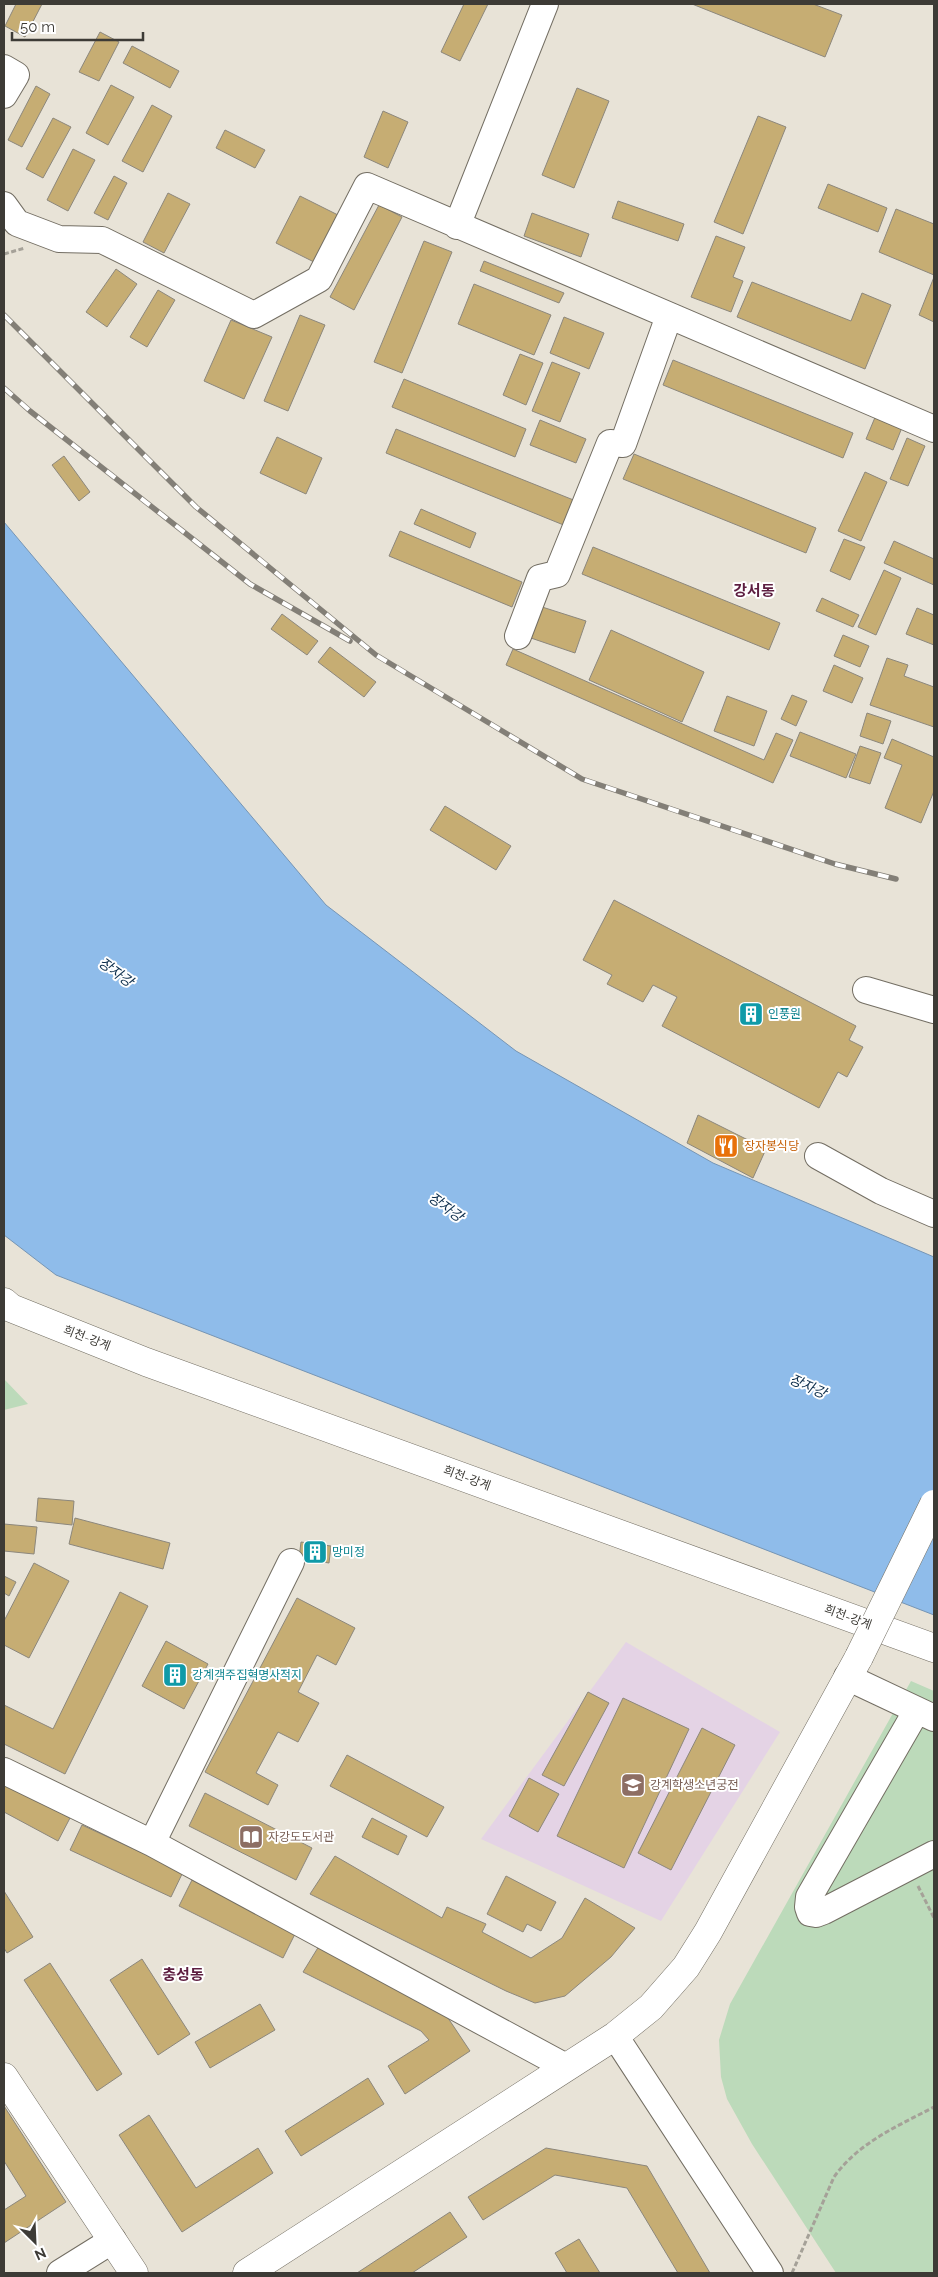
<svg xmlns="http://www.w3.org/2000/svg" width="938" height="2277" viewBox="0 0 938 2277" font-family="Raleway,'Noto Sans KR',sans-serif">
<rect width="100%" height="100%" fill="#e8e3d7"/>
<!-- education -->
<path fill="#e4d3e5" d="M626,1642L780,1732L661,1921L481,1839Z"/>
<!-- green -->
<path fill="#bcdaba" d="M4,1379L28,1404L4,1410Z
M911,1681L934,1691V2273H836L752,2144L727,2099L721,2077L719,2040L730,2004Z"/>
<!-- water -->
<path fill="#8fbcea" stroke="#7695b4" d="M4,522L326,905L516,1051L713,1163L934,1257V1615L56,1275L4,1235Z"/>
<!-- building -->
<path fill="#c6ad73" stroke="#8c877c" d="M16,4H42L25,37L5,26Z
M464,4H488L460,61L441,52Z
M692,4H813L842,15L825,57Z
M100,32L119,42L99,81L79,72Z
M132,46L179,71L170,88L123,63Z
M111,85L134,97L108,145L86,133Z
M36,86L50,94L22,147L8,140Z
M577,88L609,101L574,188L542,175Z
M152,105L172,116L143,172L122,161Z
M383,111L408,122L388,168L364,157Z
M758,116L786,127L743,234L714,222Z
M53,118L71,127L43,178L26,169Z
M225,130L265,150L255,168L216,148Z
M73,149L95,160L68,211L47,200Z
M114,176L127,183L108,220L94,213Z
M828,184L887,208L878,232L818,208Z
M168,193L190,204L164,253L143,242Z
M300,196L340,216L316,263L276,243Z
M618,201L684,224L678,241L612,218Z
M379,205L402,217L354,310L330,297Z
M896,209L934,224V275L879,252Z
M532,213L589,234L581,257L524,236Z
M716,236L745,247L733,277L743,281L731,312L691,297Z
M424,241L452,252L402,373L374,362Z
M484,261L564,293L559,303L480,271Z
M116,269L137,284L107,327L86,312Z
M934,277V322L919,315Z
M752,282L851,321L862,293L891,305L865,369L737,317Z
M474,284L551,315L534,355L458,324Z
M158,290L175,300L147,347L130,337Z
M300,315L325,325L288,411L264,401Z
M564,317L604,333L589,369L550,353Z
M231,320L272,337L244,399L204,381Z
M520,354L543,363L526,405L503,395Z
M673,360L853,433L843,458L663,385Z
M552,362L580,373L560,422L532,411Z
M404,379L526,429L515,457L392,407Z
M876,415L903,425L893,450L866,439Z
M540,420L586,439L576,463L530,445Z
M396,429L581,503L571,528L386,453Z
M277,437L322,458L306,494L260,473Z
M907,438L925,446L908,486L890,479Z
M634,454L816,528L806,553L623,479Z
M64,456L90,492L79,501L52,465Z
M865,472L887,482L861,541L838,531Z
M421,509L476,533L470,548L414,524Z
M400,531L522,582L512,607L389,556Z
M844,539L865,547L850,580L830,571Z
M894,541L934,559V585L884,563Z
M593,547L780,623L769,650L582,574Z
M884,570L901,578L876,635L858,627Z
M822,598L859,615L853,627L816,611Z
M539,606L586,621L575,653L528,637Z
M917,608L934,615V645L906,634Z
M282,614L318,641L307,655L271,629Z
M611,630L704,672L682,722L589,680Z
M843,635L869,646L860,667L834,656Z
M330,647L376,682L364,697L318,662Z
M513,649L764,760L776,733L793,740L773,783L506,665Z
M887,658L908,665L904,676L934,687V727L870,705Z
M834,665L863,678L852,703L823,691Z
M792,695L807,701L796,726L781,719Z
M727,696L767,711L754,746L714,731Z
M867,713L891,721L883,744L860,736Z
M800,732L856,754L846,778L790,756Z
M892,739L934,757V791L921,823L885,808L902,765L884,758Z
M860,746L881,753L870,784L849,777Z
M445,806L511,846L496,870L430,830Z
M614,900L856,1026L849,1040L863,1047L847,1077L838,1072L819,1108L662,1026L677,997L653,985L643,1002L607,984L612,975L583,960Z
M698,1115L766,1149L753,1178L687,1143Z
M38,1498L74,1501L72,1525L36,1521Z
M75,1518L170,1543L163,1569L69,1544Z
M4,1524L37,1527L34,1554L4,1551Z
M301,1542L331,1546L329,1563L299,1558Z
M34,1563L69,1581L29,1658L4,1645V1621Z
M4,1576L16,1582L9,1596L4,1593Z
M120,1592L148,1606L65,1774L4,1744V1705L53,1729Z
M297,1598L355,1628L336,1665L317,1655L298,1692L319,1703L298,1742L278,1732L256,1773L278,1785L268,1805L205,1772Z
M166,1641L208,1664L184,1709L142,1686Z
M588,1692L609,1703L564,1786L542,1775Z
M623,1698L689,1729L624,1868L557,1836Z
M702,1728L735,1745L671,1870L638,1853Z
M347,1755L444,1807L427,1837L330,1786Z
M529,1778L559,1794L538,1832L509,1816Z
M4,1783L70,1818L58,1841L4,1812Z
M205,1793L312,1848L296,1880L189,1826Z
M372,1818L407,1836L398,1855L362,1837Z
M82,1825L183,1872L171,1897L70,1850Z
M335,1856L442,1918L447,1907L486,1924L482,1932L531,1958L562,1938L585,1898L635,1928L611,1957L565,1996L535,2003L506,1991L310,1894Z
M506,1876L556,1902L541,1931L527,1924L523,1932L487,1914Z
M192,1880L296,1932L283,1958L179,1906Z
M4,1891L33,1937L7,1953L4,1948Z
M319,1946L444,2012L470,2051L405,2094L388,2066L429,2040L421,2031L303,1972Z
M142,1959L190,2034L158,2055L110,1980Z
M50,1963L122,2074L97,2091L24,1980Z
M260,2004L275,2030L210,2068L195,2042Z
M368,2078L384,2104L301,2156L285,2131Z
M4,2106L66,2202L4,2243V2210L26,2196L4,2161Z
M149,2115L196,2188L258,2148L273,2173L182,2232L119,2135Z
M546,2148L647,2166L710,2273H678L627,2188L555,2175L483,2220L468,2197Z
M450,2212L467,2237L412,2273H357Z
M579,2239L600,2273H567L555,2253Z"/>
<g fill="none" stroke-linecap="round" stroke-linejoin="round">
<defs>
<path id="minor" d="M4,68L16,75L4,95
M4,205L17,223L59,239L102,240L254,315L319,279L367,186L934,429
M457,226L545,4
M518,636L540,578L557,574L610,443L623,444L669,316
M866,990L934,1010
M818,1156L881,1191L934,1214
M847,1677L934,1718
M917,1710L809,1897L808,1907L810,1913L816,1914L824,1911L934,1854
M4,1771L152,1843L566,2067
M152,1843L291,1562
M615,2036L770,2273
M60,2273L113,2240"/>
<path id="major" d="M4,1302L11,1308L146,1362L934,1648
M4,2077L134,2273
M247,2273L615,2036L651,2007L686,1967L708,1932L859,1657"/>
</defs>
<!-- minor casing -->
<use href="#minor" stroke="#736e63" stroke-width="28"/>
<!-- major casing -->
<use href="#major" stroke="#736e63" stroke-width="29"/>
<!-- path -->
<path stroke="#a5a198" stroke-width="3" stroke-dasharray="5 2.5" stroke-linecap="butt" d="M4,254L25,248
M918,1886L934,1918
M792,2273L834,2177C859,2142 898,2126 934,2107"/>
<!-- minor -->
<use href="#minor" stroke="#fff" stroke-width="26"/>
<!-- major -->
<use href="#major" stroke="#fff" stroke-width="28"/>
<defs>
<path id="rail" d="M4,315L196,507L376,655L582,779L835,864L896,879
M4,388L30,411L250,584L350,641"/>
</defs>
<!-- rail casing -->
<use href="#rail" stroke="#837f77" stroke-width="5.5"/>
<!-- rail -->
<use href="#rail" stroke="#fff" stroke-width="4" stroke-dasharray="11" stroke-linecap="butt"/>
<defs>
<path id="major-bridge" d="M859,1657L934,1504"/>
</defs>
<!-- major-bridge casing -->
<use href="#major-bridge" stroke="#736e63" stroke-width="29" stroke-linecap="butt"/>
<!-- major-bridge -->
<use href="#major-bridge" stroke="#fff" stroke-width="28"/>
</g>
<!-- icons -->
<defs>
<symbol id="building-square" viewBox="-11 -11 22 22"><rect x="-9" y="-9" width="18" height="18" rx="4" fill="#0f9aa8" stroke="#fff"/><path d="M-4-6H4V6H1V3H-1V6H-4ZM-2.5-4.3h1.7v1.8h-1.7ZM.8-4.3h1.7v1.8H.8ZM-2.5-1h1.7V.8h-1.7ZM.8-1h1.7V.8H.8Z" fill="#fff"/></symbol>
<symbol id="restaurant-square" viewBox="-11 -11 22 22"><rect x="-9" y="-9" width="18" height="18" rx="4" fill="#e8710a" stroke="#fff"/><path d="M-5-6h1v4h1v-4h1v4h1v-4h1v5L-1.5 .5V6h-2V.5L-5-1ZM5-6V6H3V1.5H1.5Q1.5-4 5-6Z" fill="#fff"/></symbol>
<symbol id="school-square" viewBox="-11 -11 22 22"><rect x="-9" y="-9" width="18" height="18" rx="4" fill="#8d6e63" stroke="#fff"/><path d="M0-5L7-2L0 1L-7-2ZM-4 1L0 2.5L4 1V4Q0 6-4 4Z" fill="#fff"/></symbol>
<symbol id="library-square" viewBox="-11 -11 22 22"><rect x="-9" y="-9" width="18" height="18" rx="4" fill="#8d6e63" stroke="#fff"/><path d="M-6-4Q-3-5.5-.7-3.5V5Q-3 3-6 4ZM6-4Q3-5.5 .7-3.5V5Q3 3 6 4Z" fill="#fff"/></symbol>
</defs>
<g fill-rule="evenodd">
<use href="#building-square" x="737" y="1000" width="28" height="28"/>
<use href="#restaurant-square" x="712" y="1132" width="28" height="28"/>
<use href="#building-square" x="301" y="1538" width="28" height="28"/>
<use href="#building-square" x="161" y="1661" width="28" height="28"/>
<use href="#school-square" x="619" y="1771" width="28" height="28"/>
<use href="#library-square" x="237" y="1823" width="28" height="28"/>
</g>
<g text-anchor="middle" dominant-baseline="central" stroke-width="4" stroke-linejoin="round" paint-order="stroke">
<!-- culture labels -->
<g font-size="12" fill="#0d838f" stroke="#fff" text-anchor="start">
<text x="768" y="1014">인풍원</text>
<text x="332" y="1552">망미정</text>
<text x="192" y="1675">강계객주집혁명사적지</text>
</g>
<!-- food labels -->
<g font-size="12" fill="#c56008" stroke="#fff" text-anchor="start">
<text x="744" y="1146">장자봉식당</text>
</g>
<!-- street labels -->
<g font-size="12" fill="#3d3b36" stroke="#fff">
<text transform="translate(87 1338) rotate(21)">희천-강계</text>
<text transform="translate(467 1478) rotate(20)">희천-강계</text>
<text transform="translate(848 1617) rotate(20)">희천-강계</text>
</g>
<!-- education labels -->
<g font-size="12" fill="#785e54" stroke="#fff" text-anchor="start">
<text x="650" y="1785">강계학생소년궁전</text>
<text x="268" y="1837">자강도도서관</text>
</g>
<!-- water labels -->
<g font-size="14" font-style="italic" fill="#0e2f4d" stroke="#fff">
<text transform="translate(116 972) rotate(36)">장자강</text>
<text transform="translate(446 1207) rotate(36)">장자강</text>
<text transform="translate(808 1386) rotate(24)">장자강</text>
</g>
<!-- quarter labels -->
<g font-size="15" font-weight="bold" fill="#5d1e40" stroke="#fff">
<text x="754" y="591">강서동</text>
<text x="183" y="1975">충성동</text>
</g>
</g>
<!-- border -->
<rect width="938" height="2277" fill="none" stroke="#3d3b36" stroke-width="10"/>
<!-- north arrow -->
<g transform="translate(35 2242) rotate(156)" stroke="#ffffff" stroke-width="4" paint-order="stroke">
<path d="M0-4L9 19L0 12L-9 19Z" fill="#3d3b36"/>
<text y="-8" font-size="14" font-weight="bold" text-anchor="middle" fill="#3d3b36">N</text>
</g>
<!-- scale -->
<path d="M12 32v8h131v-8" fill="none" stroke="#3d3b36" stroke-width="2.5"/>
<text x="20" y="32" font-size="15" fill="#3d3b36" stroke="#ffffff" stroke-width="4" paint-order="stroke">50 m</text>
</svg>
